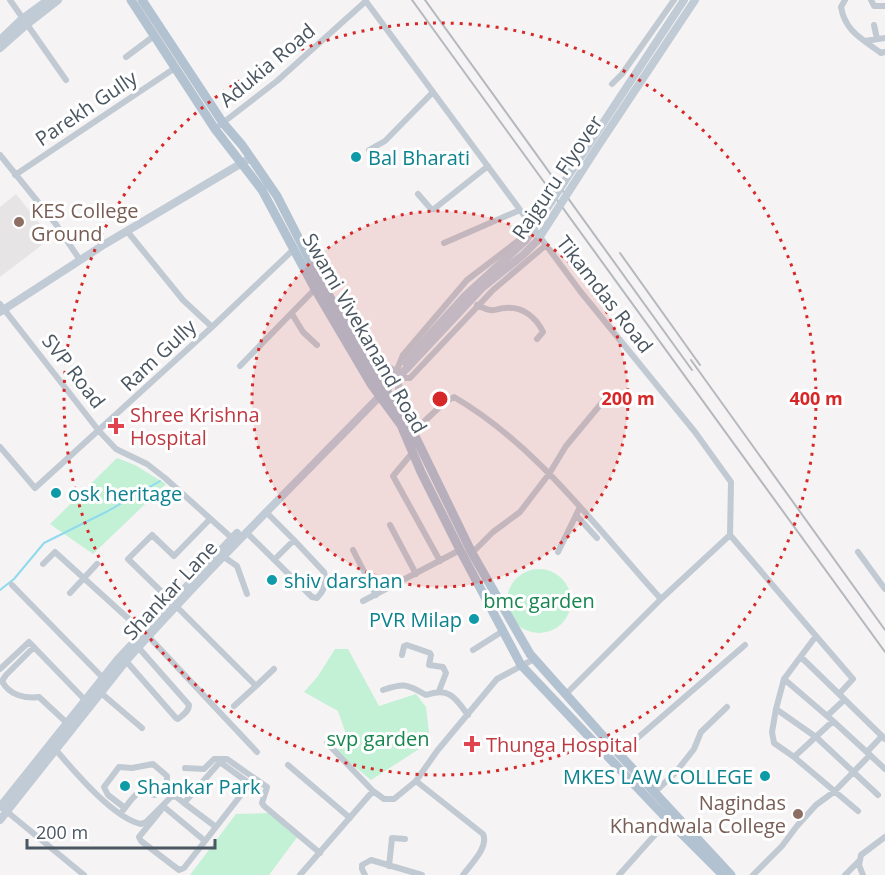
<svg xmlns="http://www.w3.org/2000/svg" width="885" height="875" viewBox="0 0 885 875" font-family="'Open Sans',sans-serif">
<rect width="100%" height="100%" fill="#f5f3f3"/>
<!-- education -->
<path fill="#e6e4e5" d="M16,194L51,238L0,277V207Z"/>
<!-- green -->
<path fill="#c3f1d5" d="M117,458L135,465L166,484L93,554L50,524Z
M507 601a32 32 0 1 1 64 0a32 32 0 1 1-64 0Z
M335,649H348L379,706L416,694L426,707L430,742L371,780L336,751L347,737L338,711L304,692L318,676Z
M268,813L298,836L269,875H190L236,814Z"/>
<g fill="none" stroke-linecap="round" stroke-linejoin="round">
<!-- stream -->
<path stroke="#90daee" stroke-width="2" d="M0,590L14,579L44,543L108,511L160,481"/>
<!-- street -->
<path stroke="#c1cad2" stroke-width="6" d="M10,0L66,80
M365,0L580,291L695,432L731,482L730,535
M845,0L841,7C845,31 862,39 881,53L885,52
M871,0L874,6H885
M874,25L877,39
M865,41L885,38
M126,57L154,36
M612,84L622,74L674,0
M220,125L277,81L366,1
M369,150L385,141L433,92
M0,155L55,223L80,260
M15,175L175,68
M418,194L431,209H434L488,166
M127,231L183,300L212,327
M444,243L520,210
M0,304L99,431L116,449L147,464L165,478L233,539
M477,305C481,307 487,310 491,310C495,311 500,308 505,308C522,306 536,317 543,332L537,339
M292,314L303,332L317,345
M240,366L315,289
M396,372L403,355L467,280L518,241L530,223
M397,378H410L493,290L546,245
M413,432L445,402L454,397C538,446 597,529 661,599
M0,447L35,488L212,327L294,249
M413,452L393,476L440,561
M266,512L294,540
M576,515L597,538
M390,525L416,574
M246,532L312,597L317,598C325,590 327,582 324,572L294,540L274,560
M353,550L376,595
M558,552L580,507
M858,552L885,589
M472,553L493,532L520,512L549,474L566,446L610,393
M224,557L237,566L247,594
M43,564L55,552L142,631
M12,585L106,681
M70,593L97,564
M171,601L128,559L152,535L174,556L210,519
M363,601L460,550
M176,606L256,686L234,706
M148,636L257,752
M34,647L6,675L2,681C9,695 25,699 39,697L67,723
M473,650L503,631
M402,655L404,646L407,645L430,653L431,655L429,665L443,667L446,673L439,691
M801,657L839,694L853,679L816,636
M126,661L176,718L178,719C183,715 189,711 189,705L138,647
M0,669L29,642L85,700
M784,679L833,721L794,757L858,811
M256,686L274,669
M383,690C404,683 407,684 426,695C449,687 455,697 468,715
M101,693L142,728
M566,694L661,599L730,535L816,636L784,679L776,709L816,737L878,795
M839,694L885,739
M776,709L772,732L774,743L794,757
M827,716L844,700
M327,743L373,791
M55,749C74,771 113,818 141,824L146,822L171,797L175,796L184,803L220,762L246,781L248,786L184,868L179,870L141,841L139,837L161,810L163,806L205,841
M867,752L882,736
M619,754L745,645
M870,755L885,769
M288,765L350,818
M185,768L204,769L214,759H227L267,787L262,803L264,806L320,853
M416,781L437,751L497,679L534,659
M655,792L676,772L694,749L701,732L727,707
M184,803L216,827
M5,810L84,875
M120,814C125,809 134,793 141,792C145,791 151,795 155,795L167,781V776L153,764L132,768L119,767L104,787L108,795L125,808
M389,866L392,838L405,839
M300,875L373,791L384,799H394L416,781L483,834C489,847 471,864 463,875
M365,875L362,869V865L371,860L422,875
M619,875L669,819
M753,875L782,846L797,826L816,805L835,791L870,755L833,721
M845,875L860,860
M863,875L859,865L861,855L885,837"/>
<!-- secondary -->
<path stroke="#c1cbd6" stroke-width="8" d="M0,40L22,19L48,0
M0,48L26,25L58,0
M0,312L105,244L247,160
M363,355L396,372
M397,378L404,417
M0,807L118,659L237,533
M0,820L126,661C217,559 315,464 409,366"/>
<!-- primary -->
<path stroke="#b3c2d1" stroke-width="9" d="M131,0L215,129L262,190L315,289L371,384L401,425L421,472L460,550L521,665L668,820L723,875
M142,0L223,123L242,145L277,196L320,280L363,355L413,432L472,553L530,654L619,754L731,875"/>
<!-- rail -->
<path stroke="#b5b8bd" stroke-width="2" d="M412,0L885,652
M425,0L692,370
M620,253L700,365
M691,360L885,630"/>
<!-- secondary-bridge -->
<path stroke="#c1cbd6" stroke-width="8" d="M405,362L465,296L526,240L684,0
M409,366L482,288L523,255L537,241L598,146L695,0"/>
</g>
<!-- distance rings -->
<circle cx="440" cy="399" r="188" fill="#d62828" fill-opacity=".12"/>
<g fill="none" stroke="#d62828" stroke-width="3" stroke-dasharray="3 6">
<circle cx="440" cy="399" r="188"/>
<circle cx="440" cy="399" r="376"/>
</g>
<!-- markers -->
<g fill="#0f9aa8" stroke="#fff" stroke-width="2">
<circle cx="356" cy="157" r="6"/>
<circle cx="56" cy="493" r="6"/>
<circle cx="272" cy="580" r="6"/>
<circle cx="474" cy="619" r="6"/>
<circle cx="765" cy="776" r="6"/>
<circle cx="125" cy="786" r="6"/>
</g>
<g fill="#8d6e63" stroke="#fff" stroke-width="2">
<circle cx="19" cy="222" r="6"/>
<circle cx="798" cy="814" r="6"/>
</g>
<g fill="#e0444e" stroke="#fff" stroke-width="2">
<path d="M113 417h6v6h6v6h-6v6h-6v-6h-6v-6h6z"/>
<path d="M469 735h6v6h6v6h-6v6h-6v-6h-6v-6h6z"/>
</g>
<g text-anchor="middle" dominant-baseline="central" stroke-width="6" stroke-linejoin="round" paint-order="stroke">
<!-- street labels -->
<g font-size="20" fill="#4a5661" stroke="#fff">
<text transform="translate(267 65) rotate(-40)">Adukia Road</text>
<text transform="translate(86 108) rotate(-34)">Parekh Gully</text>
<text transform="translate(557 177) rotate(-56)">Rajguru Flyover</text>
<text transform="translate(605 294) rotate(52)">Tikamdas Road</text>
<text transform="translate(365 333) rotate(60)">Swami Vivekanand Road</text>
<text transform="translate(158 355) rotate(-43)">Ram Gully</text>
<text transform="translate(74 371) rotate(52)">SVP Road</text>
<text transform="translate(170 590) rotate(-47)">Shankar Lane</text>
</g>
<!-- culture labels -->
<g font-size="20" fill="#0d838f" stroke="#fff" text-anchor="start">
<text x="368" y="157">Bal Bharati</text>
<text x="68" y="493">osk heritage</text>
<text x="284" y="580">shiv darshan</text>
<text x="462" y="619" text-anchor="end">PVR Milap</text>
<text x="753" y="776" text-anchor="end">MKES LAW COLLEGE</text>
<text x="137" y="786">Shankar Park</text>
</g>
<!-- education labels -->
<g font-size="20" fill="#785e54" stroke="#fff" text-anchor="start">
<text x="31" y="210">KES College<tspan x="31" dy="23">Ground</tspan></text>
<text x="786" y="802" text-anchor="end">Nagindas<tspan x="786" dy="23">Khandwala College</tspan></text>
</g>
<!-- health labels -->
<g font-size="20" fill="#be3a42" stroke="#fff" text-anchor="start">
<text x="130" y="414">Shree Krishna<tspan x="130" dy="23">Hospital</tspan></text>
<text x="486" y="744">Thunga Hospital</text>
</g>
<!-- park labels -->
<g font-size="20" fill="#17864f" stroke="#fff">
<text x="539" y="600">bmc garden</text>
<text x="378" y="738">svp garden</text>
</g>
</g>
<circle cx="440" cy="399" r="9" fill="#d62828" stroke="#fff" stroke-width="3"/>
<g font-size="18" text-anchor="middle" font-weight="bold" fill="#d62828" stroke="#fff" stroke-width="6" stroke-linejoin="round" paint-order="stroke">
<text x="628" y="405">200 m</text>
<text x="816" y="405">400 m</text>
</g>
<!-- scale -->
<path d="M27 839v9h188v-9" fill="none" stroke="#4a5661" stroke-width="3"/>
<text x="36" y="839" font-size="18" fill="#4a5661" stroke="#ffffff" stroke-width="4.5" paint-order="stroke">200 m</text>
</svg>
